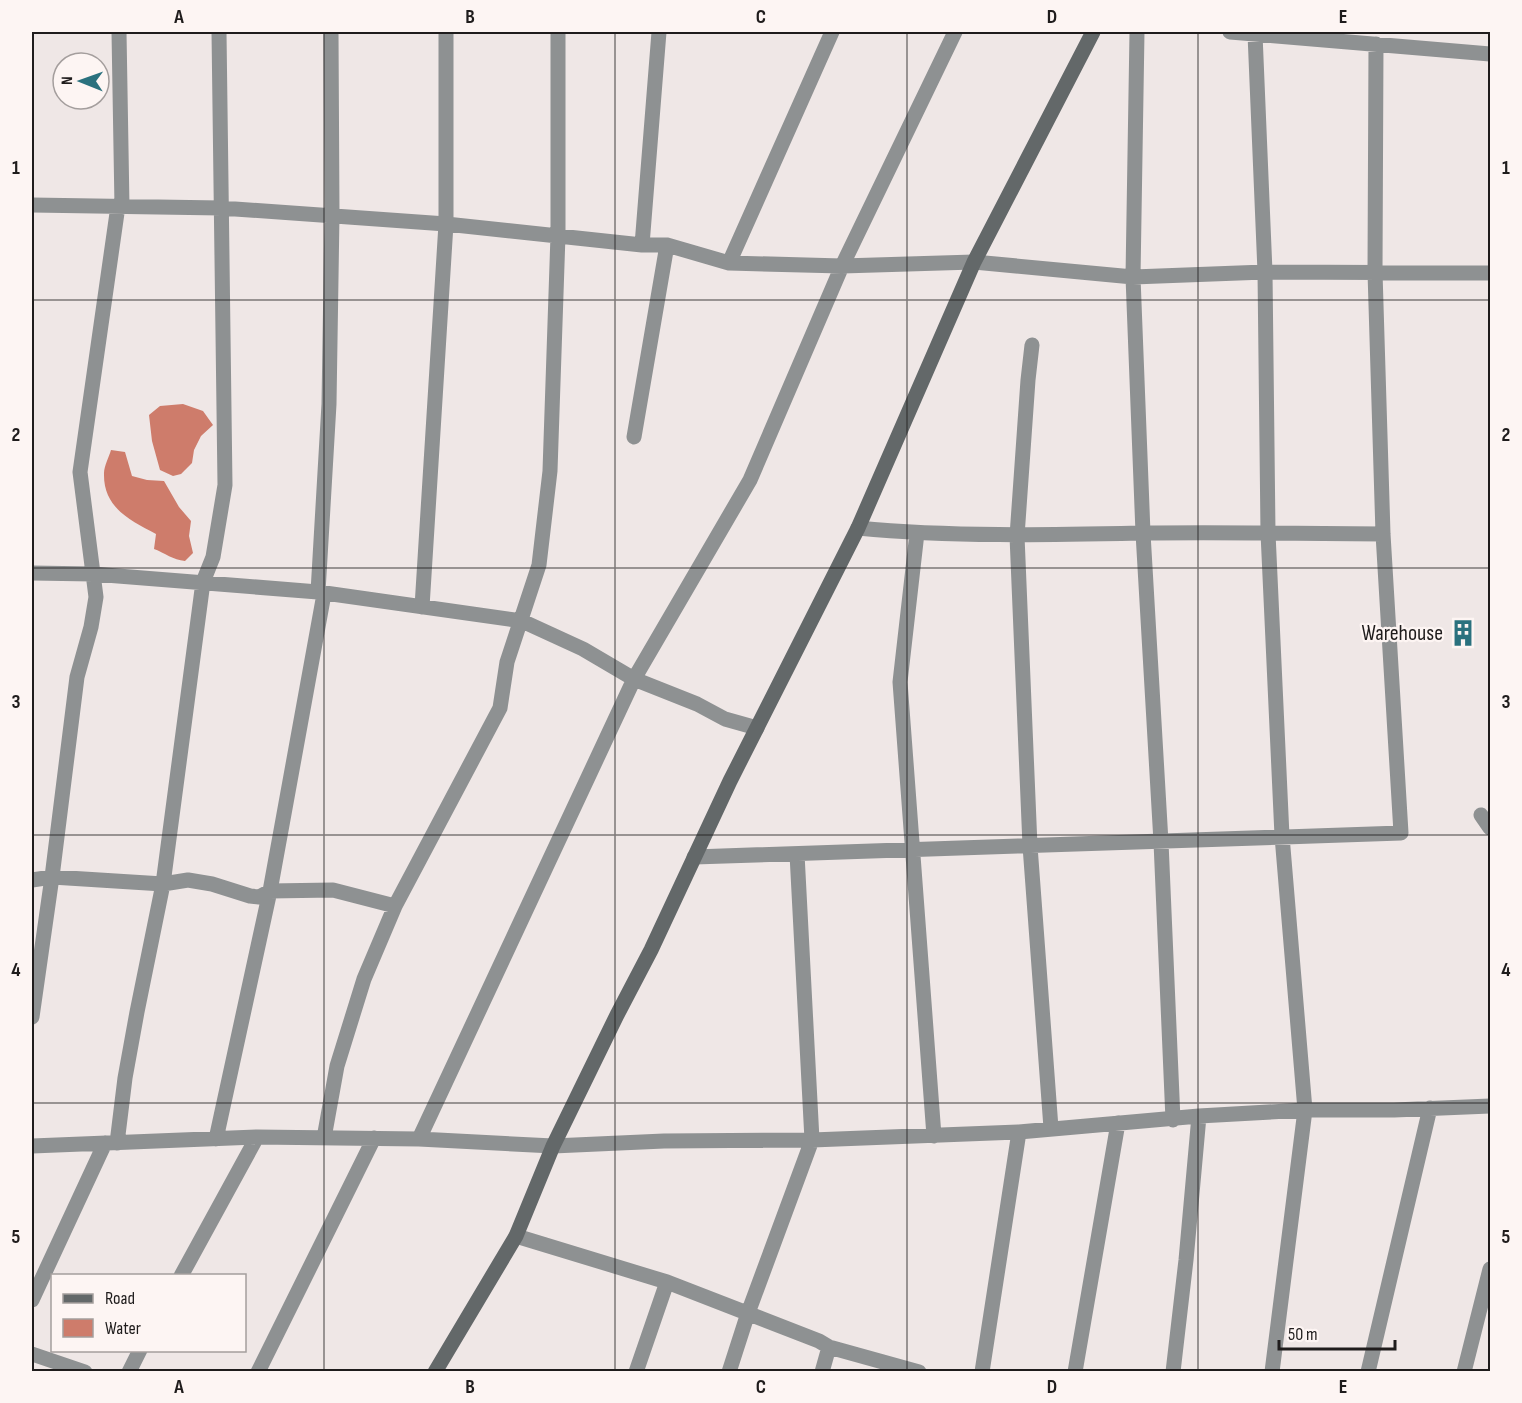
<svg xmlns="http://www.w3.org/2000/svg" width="1522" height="1403" viewBox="0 0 1522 1403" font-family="'Sofia Sans Condensed',sans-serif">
<rect width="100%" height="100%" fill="#efe7e6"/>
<!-- water -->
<path fill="#ce7c6b" d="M183,404L203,411L213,425L201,436L194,450L192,463L181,474L173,476L160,470L152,441L149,415L160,406Z
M111,450L125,452L132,476L147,480L164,481L179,507L191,521L189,536L193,553L185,561C173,560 165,553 154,549L156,534C130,520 103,508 104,473C104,466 109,457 111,450Z"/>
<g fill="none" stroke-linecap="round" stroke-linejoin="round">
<!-- minor -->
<path stroke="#8e9192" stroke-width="15" d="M119,32L122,207
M1137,32L1133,277L1143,533L1161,842L1173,1120
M1230,32L1490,54
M1255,34L1265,272L1268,533L1282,836L1305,1110L1272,1372
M32,205L221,208L446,224L642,245H667L729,263L842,266L974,262L1133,277L1265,272L1490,273
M642,245L659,32
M729,263L832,32
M1032,345L1028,380L1017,536L1030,846L1051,1128
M634,437L667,245
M858,528C952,537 1046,535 1141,533C1221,532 1302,533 1383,534
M917,533L900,682L934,1136
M32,573L93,574L318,592L522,621L583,649L634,679L697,704L725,719L757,728
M318,592L329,404L332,215L331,32
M422,607L446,224V32
M1481,815L1490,828
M694,857L1401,833L1383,534L1375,272L1376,44
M32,880L52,877L163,884L188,880L212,884L250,896L259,897L270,891L333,890L395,906
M32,1017L52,877L77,677L91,627L96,597L80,472L118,206
M324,1138L337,1066L364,979L395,906L500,708L507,662L539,565L550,471L558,235V32
M216,1139L270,891L324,594
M419,1139L634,679L750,480L842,266L955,32
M117,1143L125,1078L137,1012L163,884L203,582L213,557L225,485L219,32
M32,1146L257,1137L419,1139L553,1146L664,1141L812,1140L1019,1132L1199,1116L1305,1110H1394L1490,1106
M516,1236L667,1282L819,1341L829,1347L919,1372
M181,1276L257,1137
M32,1300L105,1143
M32,1354L85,1372
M129,1372L140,1350
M258,1372L374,1138
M636,1372L667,1282
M729,1372L748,1313L812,1140L797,854
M822,1372L829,1347
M982,1372L1019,1132
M1075,1372L1118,1123
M1173,1372L1186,1260L1199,1116
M1368,1372L1430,1108
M1464,1372L1490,1269"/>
<!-- secondary -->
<path stroke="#636869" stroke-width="15" d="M435,1372L516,1236L553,1146L617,1015L651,950L730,781L858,528L974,262L1093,32"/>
</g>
<!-- grid -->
<path fill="none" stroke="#1f1c1c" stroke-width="1.5" stroke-opacity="0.55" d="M324,32V1372M615,32V1372M907,32V1372M1198,32V1372M32,300H1490M32,568H1490M32,835H1490M32,1103H1490"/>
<!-- icons -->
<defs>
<symbol id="building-bare" viewBox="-9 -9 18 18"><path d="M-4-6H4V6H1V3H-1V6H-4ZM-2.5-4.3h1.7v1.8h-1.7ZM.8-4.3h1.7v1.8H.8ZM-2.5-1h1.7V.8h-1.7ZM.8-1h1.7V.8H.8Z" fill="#2a717e" stroke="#fdf5f3" stroke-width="2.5" paint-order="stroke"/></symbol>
</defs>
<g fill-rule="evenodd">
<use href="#building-bare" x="1444" y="614" width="38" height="38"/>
</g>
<g text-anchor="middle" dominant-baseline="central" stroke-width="4.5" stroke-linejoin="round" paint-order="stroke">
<!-- poi labels -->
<g font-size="22" fill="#1f1c1c" stroke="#fdf5f3" text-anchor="end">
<text x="1443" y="633">Warehouse</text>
</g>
</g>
<!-- border -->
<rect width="1522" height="1403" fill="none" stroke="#fdf5f3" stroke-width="66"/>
<!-- legend -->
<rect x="51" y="1274" width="195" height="78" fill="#fdf5f3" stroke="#a49e9d" stroke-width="1.5"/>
<rect x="63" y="1294" width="30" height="9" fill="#636869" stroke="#a49e9d" stroke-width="1.5"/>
<text x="105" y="1304" font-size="18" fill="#1f1c1c">Road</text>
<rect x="63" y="1319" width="30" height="18" fill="#ce7c6b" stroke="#a49e9d" stroke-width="1.5"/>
<text x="105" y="1334" font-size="18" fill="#1f1c1c">Water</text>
<!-- north arrow -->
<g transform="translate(81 81) rotate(271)"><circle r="28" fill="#fdf5f3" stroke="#a49e9d" stroke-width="1.5"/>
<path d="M0-4.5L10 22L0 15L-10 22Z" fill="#2a717e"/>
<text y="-9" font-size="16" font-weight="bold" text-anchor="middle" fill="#1f1c1c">N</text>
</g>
<!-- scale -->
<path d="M1279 1340v9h116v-9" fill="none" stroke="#1f1c1c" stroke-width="3"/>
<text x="1288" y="1340" font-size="18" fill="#1f1c1c" stroke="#fdf5f3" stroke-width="4.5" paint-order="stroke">50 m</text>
<rect x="33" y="33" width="1456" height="1337" fill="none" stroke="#1f1c1c" stroke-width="2"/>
<g font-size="20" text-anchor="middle" font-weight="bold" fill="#1f1c1c">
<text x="179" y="23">A</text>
<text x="470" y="23">B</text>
<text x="761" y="23">C</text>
<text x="1052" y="23">D</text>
<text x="1343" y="23">E</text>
<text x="16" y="174">1</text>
<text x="1506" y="174">1</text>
<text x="16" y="441">2</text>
<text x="1506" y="441">2</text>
<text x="16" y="708">3</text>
<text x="1506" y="708">3</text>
<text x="16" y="976">4</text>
<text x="1506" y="976">4</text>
<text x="16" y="1243">5</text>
<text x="1506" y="1243">5</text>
<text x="179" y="1393">A</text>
<text x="470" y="1393">B</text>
<text x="761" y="1393">C</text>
<text x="1052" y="1393">D</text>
<text x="1343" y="1393">E</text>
</g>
</svg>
